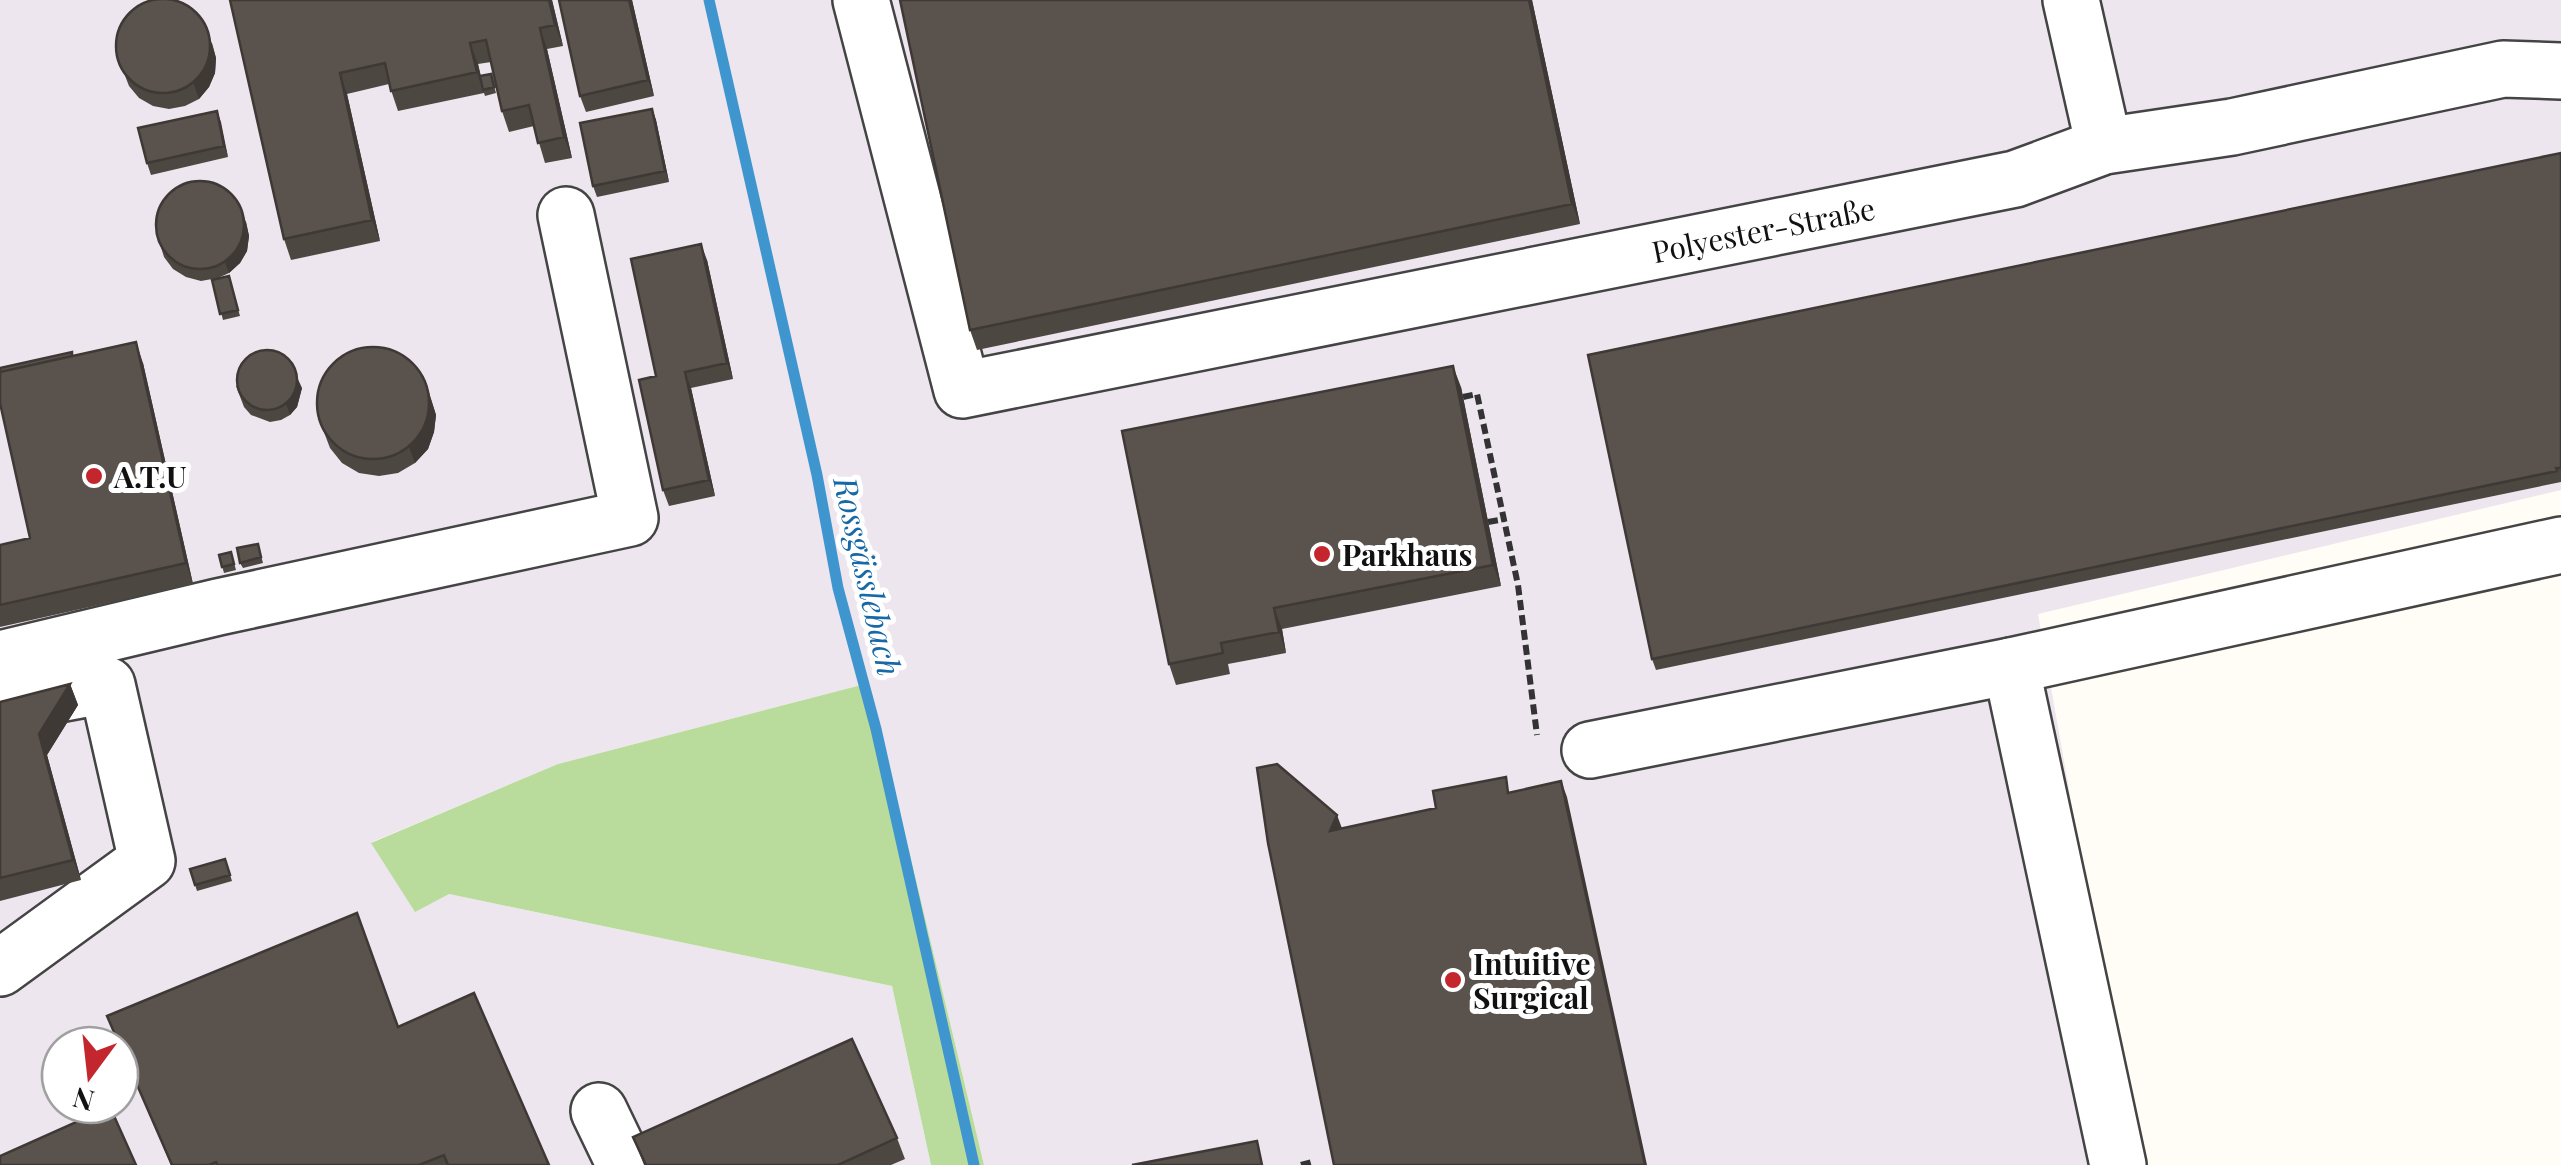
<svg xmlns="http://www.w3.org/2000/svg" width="2561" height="1165" viewBox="0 0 2561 1165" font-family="'Playfair Display',serif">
<rect width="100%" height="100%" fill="#fffdf5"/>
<!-- industrial -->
<path fill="#eee6ef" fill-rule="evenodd" d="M0,0H2561V490L2038,614L2128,1123L2138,1165H984L869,683L558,764L372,842L449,894L892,986L931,1165H0ZM60,1045H120V1105H60Z"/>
<!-- forest -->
<path fill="#b9dc9c" d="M869,683L984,1165H931L892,986L449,894L415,912L371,843L558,764Z"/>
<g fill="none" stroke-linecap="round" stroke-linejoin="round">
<!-- stream -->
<path stroke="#3f96cf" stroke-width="11" d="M709,0L817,475L838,588L876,729L974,1165"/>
<defs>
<g id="minor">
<path id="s1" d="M861,0L962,390L2015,179L2104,146L2232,127L2503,69L2561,71"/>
<path d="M2071,0L2104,146"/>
<path d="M0,659L218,607L630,518L566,215"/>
<path d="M2011,666L2118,1165"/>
<path d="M0,705L107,685L147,861L0,968"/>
<path d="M1590,750L2011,666L2561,545"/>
<path d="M599,1111L625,1165"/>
</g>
</defs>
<!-- minor casing -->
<use href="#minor" stroke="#444" stroke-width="60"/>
<!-- path -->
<path stroke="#333" stroke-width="6" stroke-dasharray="10 5" stroke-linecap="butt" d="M1463,397L1477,394L1518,585L1537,735
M1488,522L1505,519
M1301,1165L1312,1162"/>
<!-- minor -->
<use href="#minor" stroke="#fff" stroke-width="55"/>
</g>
<!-- wall -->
<path fill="#4d4742" d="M230,0H552L563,46L547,49L572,158L545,163L534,126L509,132L502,111L491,62L478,64L481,76L491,74L496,93L485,96L484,93L398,111L389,84L347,94L380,241L291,260L284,239Z
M632,0L654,96L586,112L580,96Z
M1532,0L1580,224L977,350L970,330Z
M212,43L216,58L215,73L209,87L199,99L185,106L169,109L153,106L139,98L129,86L117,55Z
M652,109L656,120L669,182L597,197L593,186Z
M217,111L228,157L151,175L147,163Z
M2561,153V482L1656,670L1652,659Z
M246,222L249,236L247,251L240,263L229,273L218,278L229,276L240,316L223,320L212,279L201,281L186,277L173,269L164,257L156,231Z
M707,260L733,379L691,388L715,496L669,506L663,490L656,376Z
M73,356L143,363L193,584L0,627V545L30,538Z
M425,380L436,415L434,432L428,449L415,463L398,473L379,476L359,473L342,463L330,448L317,414Z
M236,386L302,388L297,407L290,415L281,420L270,422L251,415L244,407Z
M1461,387L1501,586L1282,629L1286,653L1228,664L1230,674L1176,685L1169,664Z
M258,544L263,563L243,568L240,563Z
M231,552L236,570L224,573L219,555Z
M70,684L78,705L47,755L81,880L0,901V702Z
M225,859L232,881L197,891L190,869Z
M107,1016L398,1027L549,1165H171Z
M633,1137L897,1138L905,1159L891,1165H644Z"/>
<!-- shaded-wall -->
<path fill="#3f3936" d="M549,0H552L563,46L555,25Z
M629,0H632L654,96L648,80Z
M1529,0H1532L1580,224L1572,204Z
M207,27L216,58L215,73L209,87L199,99L193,82Z
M540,28L547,49L572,158L564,137Z
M470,43L478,64L484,93L477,72Z
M340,73L347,94L380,241L372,220Z
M652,109L656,120L669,182L665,171Z
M217,111L221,122L228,157L224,146Z
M242,211L246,222L249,236L247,251L240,263L229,273L225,262Z
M701,244L707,260L733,379L727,363Z
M136,342L143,363L193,584L186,563Z
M1453,366L1461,387L1501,586L1493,565Z
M685,372L691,388L715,496L709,480Z
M297,377L302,388L297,407L290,415L286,404Z
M425,380L436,415L434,432L428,449L415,463L409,447Z
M1274,608L1282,629L1286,653L1279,632Z
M70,684L78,705L47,755L81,880L73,860L39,734Z
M1561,781L1567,797L1647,1165H1645Z
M1337,815L1343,831H1330Z"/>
<!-- building -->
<path fill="#5a524d" stroke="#3f3936" stroke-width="2.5" d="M116 46a47 47 0 1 1 94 0a47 47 0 1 1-94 0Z
M230,0H549L555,25L540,28L564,137L538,143L529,105L502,111L486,40L470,43L477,72L391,91L385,63L340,73L372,220L284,239Z
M559,0H629L648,80L580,96Z
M900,0H1529L1572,204L970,330Z
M491,74L494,87L483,90L480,76Z
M652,109L665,171L593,186L580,123Z
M217,111L224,146L147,163L138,128Z
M2561,153V468H2556L2557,471L1652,659L1588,355Z
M156 225a44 44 0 1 1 88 0a44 44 0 1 1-88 0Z
M701,244L727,363L685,372L709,480L663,490L639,380L656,376L631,259Z
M229,276L238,310L220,314L212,280Z
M136,342L186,563L0,605V545L30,538L0,403V372Z
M317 403a56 56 0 1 1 112 0a56 56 0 1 1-112 0Z
M237 380a30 30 0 1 1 60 0a30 30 0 1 1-60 0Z
M72,352V356L0,372V368Z
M1453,366L1493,565L1274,608L1279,632L1221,643L1223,653L1169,664L1122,431Z
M258,544L261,557L240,563L237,548Z
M231,552L234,564L222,567L219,555Z
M70,684L39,734L73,860L0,878V702Z
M1277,764L1337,815L1330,831L1436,808L1433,791L1506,777L1508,793L1561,781L1645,1165H1334L1268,843L1257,768Z
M225,859L230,875L195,885L190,869Z
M357,913L398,1027L474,993L549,1165H448L444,1155L419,1165H218L216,1162L209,1165H172L107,1016Z
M852,1039L897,1138L838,1165H646L633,1137Z
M110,1107L136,1165H0V1156Z
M1257,1141L1262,1165H1132Z"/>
<!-- markers -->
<g fill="#c4262e" stroke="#fff" stroke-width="4">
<circle cx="94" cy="476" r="10"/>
<circle cx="1322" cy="554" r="10"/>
<circle cx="1453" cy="980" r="10"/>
</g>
<g text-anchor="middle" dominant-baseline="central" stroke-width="10" stroke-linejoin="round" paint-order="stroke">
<!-- street labels -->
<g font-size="30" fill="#111" stroke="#fff">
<text stroke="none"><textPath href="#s1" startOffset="1220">Polyester-Straße</textPath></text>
</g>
<!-- poi labels -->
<g font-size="30" font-weight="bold" fill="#111" stroke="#fff" text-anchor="start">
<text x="114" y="476">A.T.U</text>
<text x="1342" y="554">Parkhaus</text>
<text x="1473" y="963">Intuitive<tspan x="1473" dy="34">Surgical</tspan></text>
</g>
<!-- water labels -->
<g font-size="32" font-style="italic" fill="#1768a6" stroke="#fff">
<text transform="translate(869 576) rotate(77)">Rossgässlebach</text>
</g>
</g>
<!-- north arrow -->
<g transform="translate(90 1075) rotate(195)"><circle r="48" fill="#ffffff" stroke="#a0a0a0" stroke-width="2.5"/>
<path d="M0-8L18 38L0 25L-18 38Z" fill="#c4262e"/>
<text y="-15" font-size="28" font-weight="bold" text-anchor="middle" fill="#111111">N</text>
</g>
</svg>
